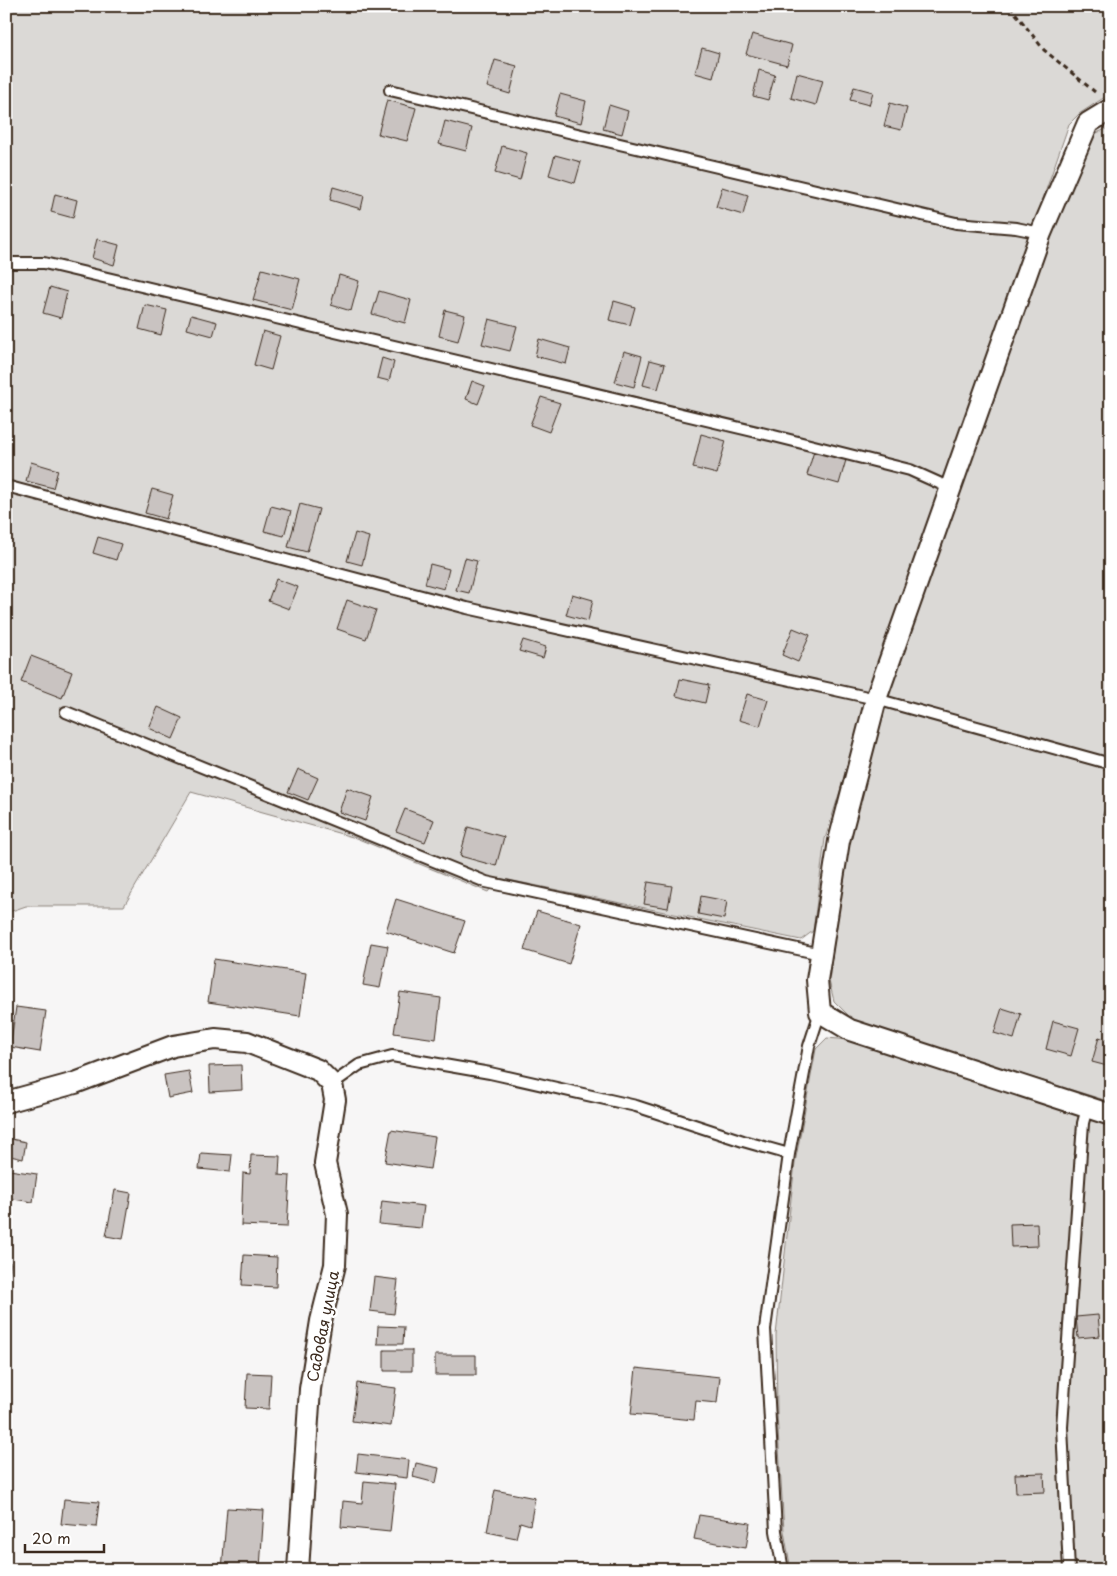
<svg xmlns="http://www.w3.org/2000/svg" width="1117" height="1576" viewBox="0 0 1117 1576" font-family="'Playpen Sans',sans-serif">
<rect width="100%" height="100%" fill="#f7f6f6"/>
<filter id="ink" filterUnits="userSpaceOnUse"><feTurbulence type="fractalNoise" baseFrequency=".02" numOctaves="2"/><feDisplacementMap in="SourceGraphic" scale="10" xChannelSelector="R" yChannelSelector="G"/><feConvolveMatrix kernelMatrix="1 2 1 2 8 2 1 2 1" color-interpolation-filters="sRGB"/></filter>
<g filter="url(#ink)">
<!-- green -->
<path fill="#dbd9d6" stroke="#8b827a" d="M6,6H1111V93L1079,114L1069,124L867,705L825,839L813,931L801,940L499,878L488,892L356,838L191,792L124,906H26L6,913Z
M1111,127V1102L856,1023L834,1001L829,981L847,843L883,711L950,522L1047,231L1094,134Z
M827,1038L850,1040L1111,1124V1570H791L784,1531L777,1414L776,1335L795,1163L816,1049Z"/>
<!-- building -->
<path fill="#c9c3c1" stroke="#3b2a1e" d="M752,34L792,45L787,65L746,54Z
M702,48L719,53L713,78L695,73Z
M495,60L517,66L510,94L487,87Z
M759,70L775,75L768,100L753,96Z
M797,73L823,80L816,105L791,98Z
M854,87L873,92L869,105L850,100Z
M560,94L586,101L581,123L554,116Z
M387,100L416,108L407,141L378,134Z
M890,103L907,108L901,130L884,126Z
M609,105L628,111L622,134L603,129Z
M445,121L472,128L466,151L439,144Z
M502,146L527,153L520,180L495,173Z
M555,155L581,162L575,183L549,175Z
M333,187L364,196L361,209L330,200Z
M722,187L748,195L743,215L716,207Z
M55,194L77,200L73,218L51,212Z
M97,239L119,245L114,265L92,258Z
M262,269L300,279L292,310L253,300Z
M339,275L359,281L351,311L331,305Z
M50,287L67,292L61,318L43,313Z
M379,291L411,300L405,323L372,314Z
M614,301L635,307L630,325L609,320Z
M145,305L167,310L161,335L139,329Z
M445,310L465,315L458,341L439,336Z
M191,315L217,322L213,336L187,329Z
M489,319L517,326L510,351L482,344Z
M263,331L280,336L271,370L254,365Z
M539,339L570,348L566,364L535,356Z
M624,351L642,356L634,387L615,382Z
M382,358L394,362L389,381L377,378Z
M650,360L665,364L658,389L643,385Z
M472,381L485,386L478,404L466,399Z
M541,397L560,403L549,432L530,425Z
M701,434L726,441L717,474L693,468Z
M814,451L846,460L839,484L807,475Z
M31,462L58,470L53,488L26,481Z
M152,489L173,495L166,519L145,513Z
M300,504L319,509L307,552L288,547Z
M271,506L291,511L284,536L264,531Z
M355,533L369,537L362,565L347,561Z
M98,537L121,544L116,560L93,553Z
M465,558L477,561L469,593L456,590Z
M430,564L449,569L444,589L425,584Z
M276,579L298,587L289,609L268,601Z
M572,594L593,600L588,621L566,615Z
M347,600L376,610L366,639L337,629Z
M793,628L810,635L798,662L782,655Z
M523,640L546,647L543,658L519,651Z
M31,656L72,672L62,698L21,682Z
M680,679L709,685L705,703L676,696Z
M747,694L768,700L760,726L739,720Z
M158,707L182,718L173,739L149,728Z
M298,769L318,778L308,800L288,792Z
M347,788L373,797L365,821L339,812Z
M1108,798H1111V818L1103,815Z
M405,809L434,820L425,842L396,831Z
M468,827L504,837L496,866L460,856Z
M648,882L672,886L668,908L644,904Z
M701,896L727,901L724,919L698,914Z
M396,899L465,921L454,953L386,931Z
M537,911L581,924L569,964L524,950Z
M371,943L388,946L380,988L363,985Z
M214,959L306,973L300,1016L208,1002Z
M400,992L441,998L436,1039L394,1033Z
M16,1007L46,1011L40,1052L10,1047Z
M1002,1008L1021,1014L1014,1039L994,1033Z
M1053,1021L1079,1028L1071,1056L1046,1049Z
M1099,1037L1111,1041V1067L1092,1062Z
M241,1065L242,1090L210,1092L209,1066Z
M189,1071L193,1093L168,1098L164,1075Z
M391,1130L435,1137L430,1169L385,1162Z
M6,1138L26,1142L23,1159L6,1155Z
M201,1153L232,1155L230,1172L199,1169Z
M251,1155L280,1156L279,1175L290,1176L287,1227L241,1225L243,1173L250,1174Z
M9,1170L37,1174L33,1202L6,1198Z
M115,1190L131,1193L123,1239L106,1236Z
M382,1201L424,1206L421,1228L379,1224Z
M1037,1223L1038,1246L1011,1247L1010,1224Z
M244,1255L277,1257L276,1287L242,1285Z
M6,1262L11,1263L6,1291Z
M374,1277L398,1280L394,1314L370,1311Z
M1098,1315L1100,1336L1078,1338L1076,1317Z
M378,1326L404,1327L403,1344H377Z
M384,1350H412V1371H384Z
M435,1355H476V1375H435Z
M636,1368L720,1377L717,1403L696,1401L694,1420L631,1414Z
M247,1373L271,1374L269,1409L245,1408Z
M357,1383L396,1388L391,1426L352,1421Z
M358,1454L409,1460L407,1478L356,1472Z
M416,1463L439,1468L436,1483L413,1477Z
M1044,1473L1045,1492L1016,1493L1015,1474Z
M364,1481L395,1484L390,1532L341,1527L343,1501L362,1503Z
M495,1490L535,1498L530,1525L520,1522L516,1538L487,1532Z
M64,1499L99,1502L96,1527L61,1524Z
M227,1508L264,1510L260,1568L242,1567V1570H222Z
M699,1515L750,1523L746,1548L694,1539Z"/>
<g fill="none" stroke-linecap="round" stroke-linejoin="round">
<defs>
<path id="lane" d="M390,90L956,223L1016,228L1041,233
M6,265L7,263H44L774,436L910,470L950,488
M6,486L467,608L876,699L1111,764
M66,712L486,882L821,954
M332,1084L359,1065L392,1056L490,1073L636,1106L743,1141L789,1154
M783,1570L776,1531L765,1329L789,1154L809,1046L820,1012
M1069,1570L1062,1427L1083,1123L1087,1108"/>
<path id="street" d="M1111,109L1088,123L1041,233L876,699L839,841L817,980L820,1012L850,1030L1111,1115
M6,1102L75,1083L173,1046L215,1039L247,1042L318,1070L332,1084L335,1100L325,1163L337,1214L335,1265L321,1321L310,1389L298,1570"/>
</defs>
<!-- lane casing -->
<use href="#lane" stroke="#3b2a1e" stroke-width="14"/>
<!-- street casing -->
<use href="#street" stroke="#3b2a1e" stroke-width="24"/>
<!-- path -->
<path stroke="#3b2a1e" stroke-width="3" stroke-dasharray="5 4" stroke-linecap="butt" d="M1010,6L1044,50L1095,92"/>
<!-- lane -->
<use href="#lane" stroke="#fff" stroke-width="10"/>
<!-- street -->
<use href="#street" stroke="#fff" stroke-width="20"/>
</g>
</g>
<g text-anchor="middle" dominant-baseline="central" stroke-width="5" stroke-linejoin="round" paint-order="stroke">
<!-- street labels -->
<g font-size="15" fill="#3b2a1e" stroke="#fff">
<text transform="translate(322 1326) rotate(-79)">Садовая улица</text>
</g>
</g>
<!-- margin -->
<rect width="1117" height="1576" fill="none" stroke="#fff" stroke-width="25"/>
<rect x="12" y="12" width="1092" height="1551" fill="none" stroke="#3b2a1e" stroke-width="2" filter="url(#ink)"/>
<!-- scale -->
<path d="M25 1544v8h79v-8" fill="none" stroke="#3b2a1e" stroke-width="2.5"/>
<text x="32" y="1544" font-size="15" fill="#3b2a1e" stroke="#ffffff" stroke-width="4" paint-order="stroke">20 m</text>
</svg>
